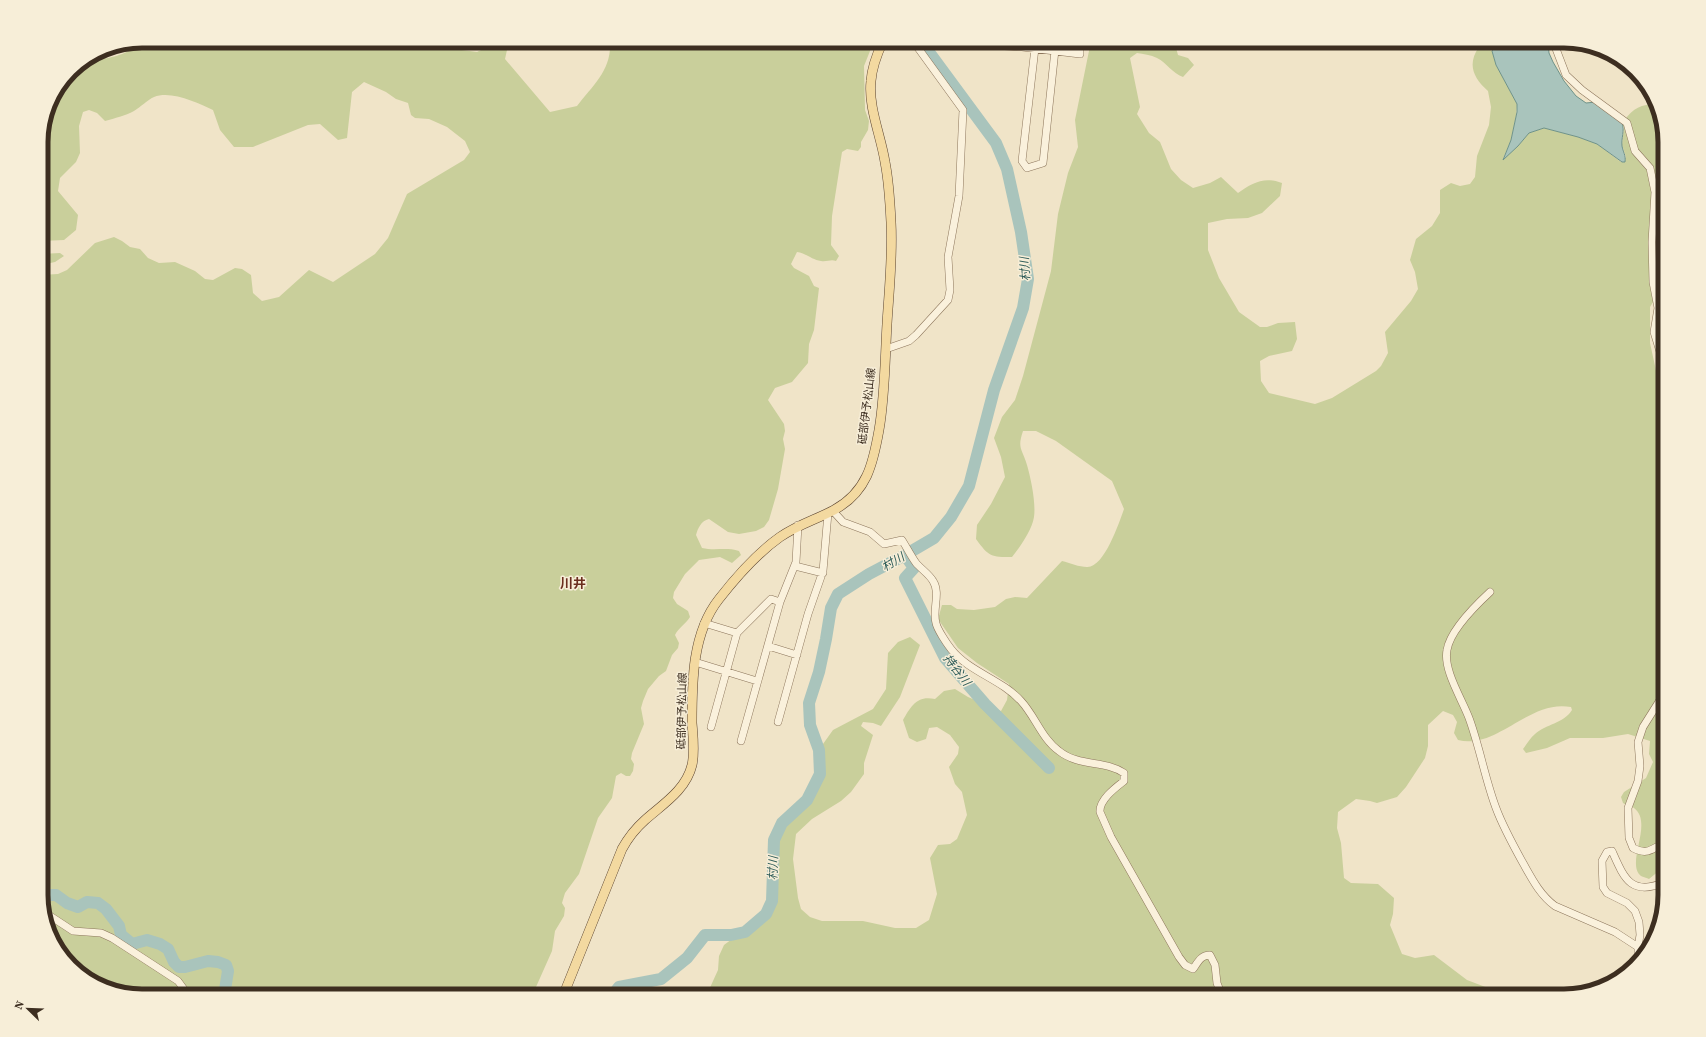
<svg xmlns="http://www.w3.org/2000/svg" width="1706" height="1037" viewBox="0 0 1706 1037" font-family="'Source Serif 4','Noto Sans JP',serif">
<rect width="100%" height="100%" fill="#f0e4c8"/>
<!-- green -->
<path fill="#c9cf9b" d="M142,41H425L439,47L477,52L487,47L493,41H513L507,50L505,59L550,112L577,106C593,85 612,70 610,41H874L864,66L865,110L869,121L868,130L861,142V147L858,151L847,149L842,152L832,216L831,245L839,256L836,261C831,259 827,262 821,261C812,260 806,253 797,252L791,264L794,268L809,276L814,286L819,288L814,330L809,344L808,363L792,382L775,388L768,400L784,424L785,431L783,439L785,449L778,489L769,520L764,527L756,531L739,534L728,532L709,519C701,521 698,528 696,535L702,548C714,551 727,547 739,551L741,555L732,563L720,557L699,560L685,574L674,592L673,598L677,604L688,611L690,617C685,625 679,627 675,635L679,643L678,648L672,655L666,671L659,676L648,689L643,701L641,708L644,724L632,753L631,759L634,764L633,771L630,776H626L621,773L616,776L612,798L598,818L579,874L565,893L562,903L565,908L564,916L555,931L552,951L532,996H142L91,982L55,946L41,901V275L58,274L67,270L95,243L114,237L122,241L130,247L140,249L148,258L159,263L175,262L195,271L205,279L213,280L235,268L242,269L251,275L253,293L262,301L279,297L309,270L333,282L375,254L388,238L407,194L464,160L470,152L465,141L447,127L429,119L415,118L411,115L408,103L396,99L386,92L364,82L352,92L347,138L338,140L320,124L308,125L253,147H234L220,130L213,110C198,103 171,90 154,97C147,100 141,107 134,111C125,116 115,118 105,121L97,113L89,110L83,112L79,126L80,153L76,162L60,178L58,191L78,215L76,230L64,240L41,241V136L51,98L71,70L95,54L102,59C114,57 132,53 138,42Z
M1091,41H1165L1175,44L1178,55L1188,58L1194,65L1183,77C1172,73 1167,63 1157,58C1151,55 1143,54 1137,53L1130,58L1140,107L1137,114L1149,133L1160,142L1171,169L1181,180L1193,188L1210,183L1221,177L1238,193C1252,183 1264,176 1282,183L1280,196L1262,213L1248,218L1227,219L1208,223V250L1219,278L1239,312L1260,327H1267L1278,323L1295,322L1297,339L1292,351L1269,356L1260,361L1261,381L1269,393L1315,404L1332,398L1376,371L1381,366L1388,353L1385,332L1411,301L1418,289L1415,272L1410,260L1416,239L1432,226L1440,213V190L1451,183L1460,186L1470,184L1475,177L1477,156L1489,125L1491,107L1488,91C1473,78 1467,64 1479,47H1485L1492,51L1496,65L1517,104L1516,116L1511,140L1503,159L1518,146L1529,133L1544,128L1578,137L1597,144L1621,162L1626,157L1622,145L1624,128L1622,123C1631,111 1639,103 1656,105L1665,136V283L1650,307V343L1660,389L1661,420L1665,438V475L1657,501L1665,513V866L1649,879C1647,878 1643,877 1641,876C1625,863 1654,823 1634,808C1632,806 1626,805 1623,803L1621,797L1624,792L1646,778L1653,762L1649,754L1650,741L1628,734L1603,738H1570L1547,748L1526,753L1523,749C1527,744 1530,738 1535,734C1546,724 1563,724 1572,710L1571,707C1529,699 1497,750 1458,740L1454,733L1457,722L1453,715L1443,711L1428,725V746L1425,758L1406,787L1397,797L1377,803L1370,801L1356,799L1338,812L1337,828L1341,843L1344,878L1351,883L1378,884L1394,898L1393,914L1390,925L1402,954L1415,958L1434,955L1467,980L1509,996H702L708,992L718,970L719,956L724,945L732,939L748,936L769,917L777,903L779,865L778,839L786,824L807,804L824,769L822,759L823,744L833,730L873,709L886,689L888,653L898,642L910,637L920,645L900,697L881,726L873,723L863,722L861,726L873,735L864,763V774L851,792L841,801L812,819L796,834L793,859L798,898L801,909L810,917L822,921H863L895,928H916L929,920L937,894L930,858L938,845L950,844L957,839L967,815L962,792L955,784L949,767L958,754L959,747L950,735L937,727L929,728L926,739L917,742L909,738L903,720C911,706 917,695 935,699L944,691L955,689L968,697L1001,711L1007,700L1009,684L977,663L958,648L938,619L942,605H951L957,609L974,610L995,607L1006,599L1015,597L1027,598L1062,561C1070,563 1079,567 1087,567C1104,568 1119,523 1124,509L1112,481L1056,441L1036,431H1023C1017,449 1022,448 1027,465C1031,479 1036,503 1034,517C1032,530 1020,547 1012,557C991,557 989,557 976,539L977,525L991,504L1005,477L1001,457L994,438L1002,417L1015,400L1023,376L1051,271L1058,214L1068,173L1078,147L1075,120Z
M60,253L64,256L55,262L41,265V254Z"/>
<!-- water -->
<path fill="#a9c4bc" stroke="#6f938a" d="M1497,41H1548L1549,53L1553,62L1564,81L1576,96L1586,103L1596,102L1622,123C1625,131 1621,138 1622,146C1623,152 1626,155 1625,162H1622L1597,144L1578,137L1544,128L1529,133L1518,146L1503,160L1511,140L1517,112V104L1496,65L1492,51Z"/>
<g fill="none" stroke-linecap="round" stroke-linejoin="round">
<!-- river -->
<path stroke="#a9c4bc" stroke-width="12" d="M905,555L914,568L905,578L945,658L985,704L1049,768
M41,894L46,895H56L67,903L78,907L87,902L98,903L106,909L119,926L121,935L132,944L147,940L160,944L168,949L174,962L179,967H185L208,961L218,962L226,965L228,971L224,996
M612,996L619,987L661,979L687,958L705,935H731L745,932L766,914L772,901L774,840L782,823L807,800L820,774L819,750L810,725L809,703L819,672L826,639L831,608L838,594L869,574L905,555L934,538L951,517L969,486L994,390L1023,308L1028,279L1021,232L1007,169L996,143L926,48L924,41"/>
<defs>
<path id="minor" d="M945,41L952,43L1022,47L1080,54V41
M1553,41L1566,75L1582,90L1627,123L1635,151L1650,168L1655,192L1652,242L1653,282L1658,308L1654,332L1665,368
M1035,48L1022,161L1027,168L1043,163L1055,50V41
M886,349L909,341L916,335L948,300L950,290L948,257L959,196L963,110L913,41
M833,511L843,522L870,532L884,544L902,540C907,548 911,556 916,563C921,569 929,574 933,581C941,593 932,610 936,623C937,629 947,644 951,649C969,672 1001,679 1021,701C1035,716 1042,739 1059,751C1079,767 1105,760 1124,773V781C1115,788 1099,800 1100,812L1111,837L1179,957L1185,965L1193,969C1198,962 1201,955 1210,955L1215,965L1217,983L1222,996
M795,566L823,573
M1490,592C1476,605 1450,631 1447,650C1443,670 1462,699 1469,718C1480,748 1485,779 1496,808C1503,827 1513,845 1523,863C1532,879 1540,895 1555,906L1615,932L1638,947
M704,623L737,633
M768,646L797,655
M695,662L757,681
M1665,688L1660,700L1643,727L1638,742L1640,766L1638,781L1628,808L1629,838L1633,848C1649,856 1651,848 1665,843
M778,722L808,614L823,571L828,513
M711,727L737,633L771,599L780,602
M741,741L780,602L796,562L798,525
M44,912L73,931L101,933L112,938L178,981L189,996
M1638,959V947L1640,935L1639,922L1635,911L1627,903L1607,893L1603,887L1602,861L1607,852L1612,851C1624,878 1631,897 1665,882
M1251,996L1260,994L1266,996"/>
<path id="major" d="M563,996L622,849C628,838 636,828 645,820C663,804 686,790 692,765C695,752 693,736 692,723C692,682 692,633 719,599C737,576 756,554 780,537C799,524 815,520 834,510C867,492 873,464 879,430C885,396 885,358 887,324C889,290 893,256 891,222C890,202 889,182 885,162C881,136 868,107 871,81C872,66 877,54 883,41"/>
</defs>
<!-- minor casing -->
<use href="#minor" stroke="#8d765c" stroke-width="8"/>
<!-- major casing -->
<use href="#major" stroke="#5b4430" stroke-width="10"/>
<!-- minor -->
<use href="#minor" stroke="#faf1dc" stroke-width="7"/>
<!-- major -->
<use href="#major" stroke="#f3d9a0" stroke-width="9"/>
</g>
<g text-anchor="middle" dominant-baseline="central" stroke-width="3" stroke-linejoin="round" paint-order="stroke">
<!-- street labels -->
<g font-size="11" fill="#3d2e20" stroke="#f7eed8">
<text transform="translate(867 406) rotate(-83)">砥部伊予松山線</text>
<text transform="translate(682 711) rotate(-89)">砥部伊予松山線</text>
</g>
<!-- water labels -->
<g font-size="12" font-style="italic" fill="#2f5d5a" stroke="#f7eed8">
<text transform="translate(1025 269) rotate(-94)">村川</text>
<text transform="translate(893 562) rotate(-31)">村川</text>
<text transform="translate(957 670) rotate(52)">持谷川</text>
<text transform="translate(773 868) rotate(-88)">村川</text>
</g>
<!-- quarter labels -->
<g font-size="13" font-weight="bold" fill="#6b2e1e" stroke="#f7eed8">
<text x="573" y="583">川井</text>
</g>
</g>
<!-- crop -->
<path d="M0 0H1706V1037H0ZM142 48H1564A94 94 0 0 1 1658 142V895A94 94 0 0 1 1564 989H142A94 94 0 0 1 48 895V142A94 94 0 0 1 142 48Z" fill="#f7eed8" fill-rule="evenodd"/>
<path fill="none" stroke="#3d2e20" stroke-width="5" d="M142 48H1564A94 94 0 0 1 1658 142V895A94 94 0 0 1 1564 989H142A94 94 0 0 1 48 895V142A94 94 0 0 1 142 48Z"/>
<!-- north arrow -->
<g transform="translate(28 1009) rotate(293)" stroke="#f7eed8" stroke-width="3" paint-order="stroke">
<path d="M0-3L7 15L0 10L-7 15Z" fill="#3d2e20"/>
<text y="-6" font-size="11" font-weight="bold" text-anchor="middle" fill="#3d2e20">N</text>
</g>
</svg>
